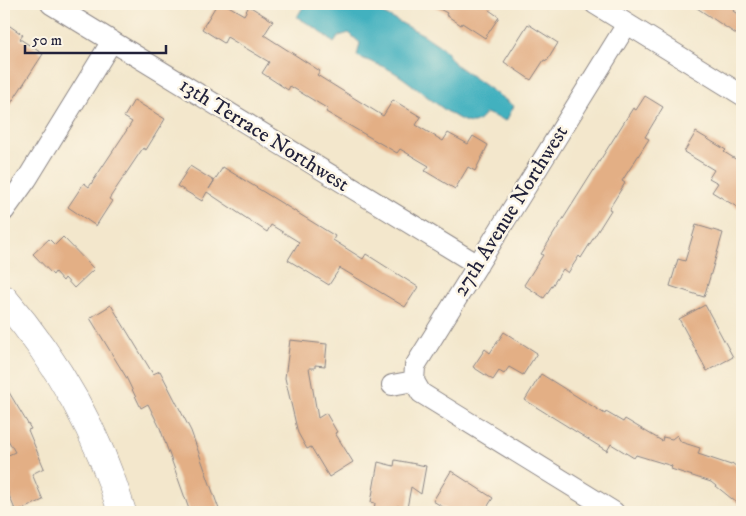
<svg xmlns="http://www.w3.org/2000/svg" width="746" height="516" viewBox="0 0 746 516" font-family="'IM FELL DW Pica',serif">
<rect width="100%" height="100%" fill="#fcf5e5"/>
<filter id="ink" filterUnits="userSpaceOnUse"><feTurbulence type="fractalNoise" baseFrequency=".02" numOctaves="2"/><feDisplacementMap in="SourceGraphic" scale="10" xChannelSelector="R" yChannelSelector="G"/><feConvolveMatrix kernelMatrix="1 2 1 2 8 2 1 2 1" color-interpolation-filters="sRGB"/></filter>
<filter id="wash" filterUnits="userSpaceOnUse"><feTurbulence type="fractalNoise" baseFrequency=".0096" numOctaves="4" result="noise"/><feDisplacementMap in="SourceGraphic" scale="20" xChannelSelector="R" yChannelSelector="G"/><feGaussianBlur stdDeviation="1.12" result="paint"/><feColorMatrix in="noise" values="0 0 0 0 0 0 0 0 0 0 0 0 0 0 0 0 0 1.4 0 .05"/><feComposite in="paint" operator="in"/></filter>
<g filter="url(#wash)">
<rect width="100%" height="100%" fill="#f3e7cc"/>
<!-- water -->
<path fill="#43b1bf" stroke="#326a7d" d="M305,4H365L424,35L443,48L456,65L514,106L506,121L486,113C482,117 478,124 471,123C453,121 415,85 397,74C385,66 370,62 357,56L360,43L349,33L339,36L334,43L317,29L297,17Z"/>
<g id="blocks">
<!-- building -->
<path fill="#e3af85" d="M217,4H225L244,15L249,6L273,21L264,35L320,71L317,75L383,116L393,100L421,117L416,125L443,141L448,133L468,144L473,136L488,145L475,171L468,167L455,189L425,171L429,166L400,149L397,153L326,112L328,109L290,86L288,90L262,73L269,62L227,37L224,43L202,29Z
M430,4H493L489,10L499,17L485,38L462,23L461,25L446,15L447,13Z
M691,4H738L733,11L742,17V38Z
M4,22L23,35L20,39L43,54L4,114Z
M528,24L558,43L547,61L544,60L531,80L504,62Z
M645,96L663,107L645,137L649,139L622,181L625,183L609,209L611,210L581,258L579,256L568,273L563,269L544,298L524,285L543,255L541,254L633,108L636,110Z
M134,100L165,119L146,150L143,148L109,199L112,201L96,226L68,207L84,183L89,187L123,136L132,122L124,117Z
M696,132L726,150L724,152L742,163V210L712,192L718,183L709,178L714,170L684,152Z
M190,166L214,181L209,189L223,167L335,236L333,240L363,259L366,254L418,287L405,307L340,268L329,285L288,260L299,242L271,225L267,232L207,192L202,201L177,186Z
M696,225L723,233L704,297L670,286L678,259L685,261Z
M63,237L94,269L74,288L65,278L63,281L55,272L53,275L33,254L49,239L55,245Z
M111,305L153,374L160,371L191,431L220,512H190L160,428L148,404L141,408L126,377L90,318Z
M705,305L733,357L707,371L679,319Z
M504,332L537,353L523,375L509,367L504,374L499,371L493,380L473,367L485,349L490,353Z
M290,340L327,344L325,366L315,365V368H309L318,418L326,413L337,432L335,433L353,462L329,477L311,447L307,449L298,433L285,378Z
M541,374L605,414L606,412L623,422L625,419L662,441L663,437L672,439L677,435L681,442L700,448L698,454L731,465L732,463L742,471V507L711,482L671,469L672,466L636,455L634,458L611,444L607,451L525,400Z
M4,384L31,429L28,430L44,468L32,474L43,500L16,512L4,483V457L15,452L4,433Z
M395,460L426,466L421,494L411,487L407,508L397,506L395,512L374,510L375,503L371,502L378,462L394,466Z
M451,471L493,498L484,512H451L433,501Z"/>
</g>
</g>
<g filter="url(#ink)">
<use href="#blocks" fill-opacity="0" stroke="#8a8484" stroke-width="1"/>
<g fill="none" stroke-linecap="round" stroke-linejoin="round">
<defs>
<path id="street" d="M51,4L478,265
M595,4L742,95
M4,211L27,179L112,41
M414,381L421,393L614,512
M392,385L414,381L415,366L627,24"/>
<path id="secondary" d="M4,299C58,362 98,432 122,512"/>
</defs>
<!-- street casing -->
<use href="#street" stroke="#8a8484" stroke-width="22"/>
<!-- secondary casing -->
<use href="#secondary" stroke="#8a8484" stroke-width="29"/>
<!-- street -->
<use href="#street" stroke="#fff" stroke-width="20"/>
<!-- secondary -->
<use href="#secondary" stroke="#fff" stroke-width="28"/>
</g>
</g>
<g text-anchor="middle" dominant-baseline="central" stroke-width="5" stroke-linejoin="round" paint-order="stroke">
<!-- street labels -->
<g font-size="21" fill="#22223b" stroke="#fcf5e5">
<text transform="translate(264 135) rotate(32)">13th Terrace Northwest</text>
<text transform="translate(511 211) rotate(-58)">27th Avenue Northwest</text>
</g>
</g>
<!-- margin -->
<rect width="746" height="516" fill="none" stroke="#fcf5e5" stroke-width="20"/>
<!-- scale -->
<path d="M25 45v8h141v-8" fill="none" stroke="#22223b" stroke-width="2.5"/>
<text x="32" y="45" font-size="15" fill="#22223b" stroke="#fcf5e5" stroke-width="4" paint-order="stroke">50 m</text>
</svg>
